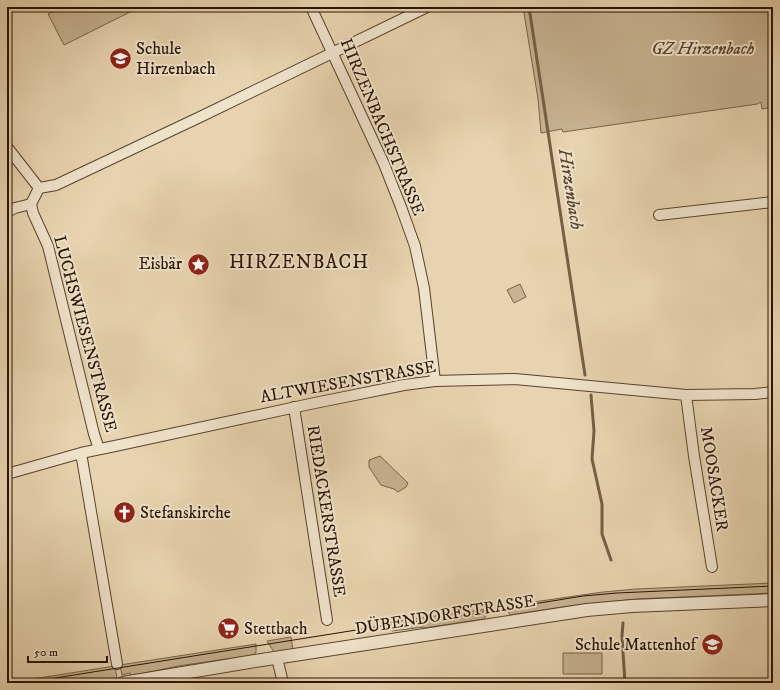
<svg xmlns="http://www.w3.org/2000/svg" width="780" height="690" viewBox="0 0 780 690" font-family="'IM FELL DW Pica',serif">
<rect width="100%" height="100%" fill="#e7d3af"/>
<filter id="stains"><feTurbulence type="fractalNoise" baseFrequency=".005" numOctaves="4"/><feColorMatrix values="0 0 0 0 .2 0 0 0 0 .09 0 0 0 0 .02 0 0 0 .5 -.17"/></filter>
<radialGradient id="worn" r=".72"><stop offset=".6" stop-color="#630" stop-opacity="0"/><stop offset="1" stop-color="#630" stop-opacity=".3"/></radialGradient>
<!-- green -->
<path fill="#c7b291" stroke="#786248" d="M62,7H132L134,10L64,45L48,14Z
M523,7H773V107L762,109L761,102L757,104L563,132L562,129L541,133L538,99Z
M520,284L526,297L514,303L507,290Z
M380,456L408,483L406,487L398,492L394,489L381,485L369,467V460Z
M773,583V593L637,599L569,606L510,615L506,606L603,592L636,589Z
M489,609L484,619L424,628V627L392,631L390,622Z
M291,637L293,650L274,652L267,641Z
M256,644V652L254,655L178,666L131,676L130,673L122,675L120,665Z
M563,653H602V674H563Z
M115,666L117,678L71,683H7Z"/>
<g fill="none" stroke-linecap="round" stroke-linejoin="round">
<!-- stream -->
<path stroke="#745f46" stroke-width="3" d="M529,7L585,375
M591,395L594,431L592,459L602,504V534L611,560
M623,623L622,636L625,683"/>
<defs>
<path id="minor" d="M311,7L384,164L401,207L415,246L424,288L435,381
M7,147L39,188
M39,188L56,185L200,117L427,7
M31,204L33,213L48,246L94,434L99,449
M7,212L15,208L31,204L39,188
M659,215L773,202
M686,395L694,456L712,567
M294,407L327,620
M81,453L117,664
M7,474L81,453L115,446L310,404L404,385L435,381L515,379L686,395L755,394L773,392
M277,658L283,683"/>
<path id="tertiary" d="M123,683L255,661L587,610L632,606L773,600"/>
</defs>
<!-- minor casing -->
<use href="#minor" stroke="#58432c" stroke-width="12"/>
<!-- tertiary casing -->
<use href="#tertiary" stroke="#58432c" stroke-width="14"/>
<!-- minor -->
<use href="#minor" stroke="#efe2cb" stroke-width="10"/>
<!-- tertiary -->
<use href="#tertiary" stroke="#efe2cb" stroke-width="12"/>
<!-- tram -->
<path stroke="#281300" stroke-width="1" d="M24,683L394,624L447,618L583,596L617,593L773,586"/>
</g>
<!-- icons -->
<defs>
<symbol id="school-disc" viewBox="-11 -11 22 22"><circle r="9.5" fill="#8f2418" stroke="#efe2cb"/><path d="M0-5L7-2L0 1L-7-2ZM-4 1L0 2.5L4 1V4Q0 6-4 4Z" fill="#fff"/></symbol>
<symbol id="sight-disc" viewBox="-11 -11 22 22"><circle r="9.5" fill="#8f2418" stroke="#efe2cb"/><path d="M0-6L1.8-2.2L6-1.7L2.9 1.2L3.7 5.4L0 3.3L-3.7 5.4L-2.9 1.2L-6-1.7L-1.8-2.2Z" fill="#fff"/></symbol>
<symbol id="church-disc" viewBox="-11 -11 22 22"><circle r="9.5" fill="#8f2418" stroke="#efe2cb"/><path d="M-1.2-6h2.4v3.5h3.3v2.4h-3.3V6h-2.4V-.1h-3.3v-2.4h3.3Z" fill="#fff"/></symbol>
<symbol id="supermarket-disc" viewBox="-11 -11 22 22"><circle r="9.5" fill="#8f2418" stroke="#efe2cb"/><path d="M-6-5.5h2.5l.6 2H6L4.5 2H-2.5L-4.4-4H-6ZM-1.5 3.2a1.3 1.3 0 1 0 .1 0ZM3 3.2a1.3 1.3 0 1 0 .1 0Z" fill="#fff"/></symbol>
</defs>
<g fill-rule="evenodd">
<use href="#school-disc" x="108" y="46" width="25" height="25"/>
<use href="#sight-disc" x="186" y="252" width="25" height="25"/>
<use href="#church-disc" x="112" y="500" width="25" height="25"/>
<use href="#supermarket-disc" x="216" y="616" width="25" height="25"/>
<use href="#school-disc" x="700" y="632" width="25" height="25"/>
</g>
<g text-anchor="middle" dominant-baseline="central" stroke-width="4" stroke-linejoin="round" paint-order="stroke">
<!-- poi labels -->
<g font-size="17" fill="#281300" stroke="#efe2cb" text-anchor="start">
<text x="136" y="49">Schule<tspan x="136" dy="20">Hirzenbach</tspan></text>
<text x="182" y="264" text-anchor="end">Eisbär</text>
<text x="140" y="513">Stefanskirche</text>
<text x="244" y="629">Stettbach</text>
<text x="696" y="645" text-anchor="end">Schule Mattenhof</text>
</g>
<!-- park labels -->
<g font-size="17" font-style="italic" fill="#58432c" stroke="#efe2cb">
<text x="703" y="49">GZ Hirzenbach</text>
</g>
<!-- street labels -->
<g font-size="17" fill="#281300" stroke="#efe2cb">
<text transform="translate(382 127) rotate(67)">HIRZENBACHSTRASSE</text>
<text transform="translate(85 334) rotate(75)">LUCHSWIESENSTRASSE</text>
<text transform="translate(348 382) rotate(-10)">ALTWIESENSTRASSE</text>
<text transform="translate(714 479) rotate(81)">MOOSACKER</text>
<text transform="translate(326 511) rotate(81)">RIEDACKERSTRASSE</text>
<text transform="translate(445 615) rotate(-9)">DÜBENDORFSTRASSE</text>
</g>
<!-- water labels -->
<g font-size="18" font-style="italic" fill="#5a462e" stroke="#efe2cb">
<text transform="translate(570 189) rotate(81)">Hirzenbach</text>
</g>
<!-- quarter labels -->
<g font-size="19" letter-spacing="1" fill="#281300" stroke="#efe2cb">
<text x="299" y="262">HIRZENBACH</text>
</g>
</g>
<!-- margin -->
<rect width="780" height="690" fill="none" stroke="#e7d3af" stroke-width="24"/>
<rect x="8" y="8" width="764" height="674" fill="none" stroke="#281300" stroke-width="2"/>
<rect x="12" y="12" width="756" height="666" fill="none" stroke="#281300"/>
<!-- scale -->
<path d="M28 656v6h79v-6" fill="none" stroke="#281300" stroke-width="2"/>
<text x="34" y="656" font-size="12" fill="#281300" stroke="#efe2cb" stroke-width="3" paint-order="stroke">50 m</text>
<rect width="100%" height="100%" filter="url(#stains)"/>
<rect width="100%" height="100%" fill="url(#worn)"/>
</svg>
